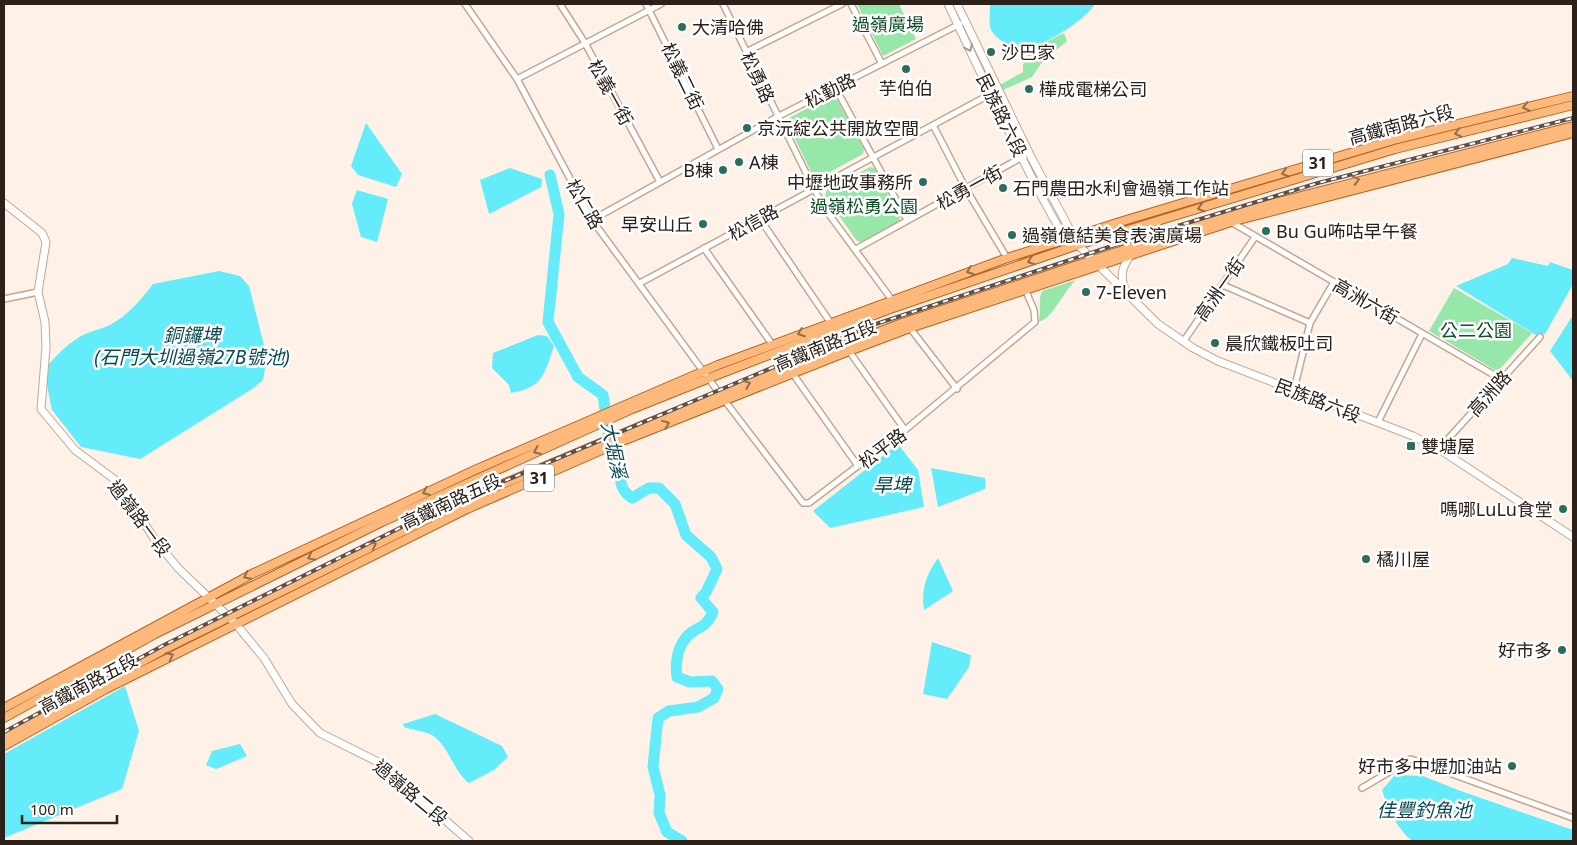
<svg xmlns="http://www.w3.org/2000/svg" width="1577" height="845" viewBox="0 0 1577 845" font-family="'Noto Sans','Noto Sans TC',sans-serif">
<rect width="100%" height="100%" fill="#fef1e8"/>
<!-- green -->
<path fill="#97e7ab" d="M857,4H899L916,39L883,56Z
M1064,33L1067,41L1042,62L1032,77L1003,90L1000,85L1023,72V65L1030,50Z
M831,96L836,98L864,149L863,154L819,178L813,176L787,122L789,118Z
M870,167L874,168L900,217L899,221L862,242L857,241L825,196L827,190Z
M1076,280C1062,293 1054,317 1039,322C1041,311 1038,300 1042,291Z
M1454,288L1532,333L1499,370H1495L1429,331Z"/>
<!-- water -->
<path fill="#64ecfb" d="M990,4H1095C1085,20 1047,44 1028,48C1018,50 1010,47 1003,42C998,38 992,34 990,27C989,20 990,11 990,4Z
M366,123L402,174L396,187L358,175L351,166Z
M510,168L542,179L541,187L489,214L480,180Z
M357,190L388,199L377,242L361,237L352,204Z
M1512,258L1548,266L1550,262L1573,270V284L1545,334L1536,335L1456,286L1508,264Z
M219,271L240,276L249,286L267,357L263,380L252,389L140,459L81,447L52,410L44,371C53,358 70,341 85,334C93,330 102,329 110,325C128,315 141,300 153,284Z
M1573,315V381L1550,351Z
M538,335L547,336L554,346C544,374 544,387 511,393L509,385L492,368L493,353Z
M898,444L918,470L924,507L830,528L813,511Z
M931,468L985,478V489L938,507Z
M938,558L953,591L924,610C921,589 926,575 938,558Z
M932,642L971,655L969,667L947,699L923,694Z
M125,686L139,731L122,789L4,838V754Z
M435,714L502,746L508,757L494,770L469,783C453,771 449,746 432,735C425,731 412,730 404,727L403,724Z
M240,744L247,756L216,769L206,765L212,751Z
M1395,775L1423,776L1458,790L1573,830V841H1412C1396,827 1389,811 1382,790Z"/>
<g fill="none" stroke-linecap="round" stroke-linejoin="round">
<!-- river -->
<path stroke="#64ecfb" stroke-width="11" d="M550,175L559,214L548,322L578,377L603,395L611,454L620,460C623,477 615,486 632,498L649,488H659L675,504L686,535L711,557L717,569L706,592L701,598L713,612C705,631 694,626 685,639C677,649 675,665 677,677L690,682L712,681L718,689L714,698L698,707L669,711L658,718L653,767L660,795L659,813L667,832L682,841"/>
<defs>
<path id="street" d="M465,4L517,79L592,220L725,401L803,503H809L905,430L1035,322L1034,310L1025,289
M560,4L585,43L660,182
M646,4L718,149
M723,4L814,189L828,213L892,300
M851,4L882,64
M746,52L842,4
M517,79L661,4
M835,87L907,220
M933,125L966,189L1007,258
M760,219L830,322
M592,220L777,117L960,24
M1231,222L1501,379
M704,248L772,344
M856,249L1024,156
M640,283L998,90
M1223,285L1310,323
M4,299L38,292
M910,328L957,389
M1183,342L1255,237
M849,351L905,430
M793,374L858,466
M1294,390L1310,323L1334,282
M1378,422L1422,334
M1439,449L1540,337
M1362,788L1411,759L1573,818"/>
<path id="secondary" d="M948,4C962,33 1055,234 1069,241
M957,4L1031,157L1078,245L1158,324L1193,348L1218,361L1413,436L1439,449L1573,537
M4,203L42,233L46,242L38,292L45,322L46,347L41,409L75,450L118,482L155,540L178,568L235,623L264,658L292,704L320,733L380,763L469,841
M1126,292C1120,278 1121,268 1130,256"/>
<path id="primary" d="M4,708L254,573L477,469L718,365L1007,258L1123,221L1397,139L1573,96
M4,718L155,634L382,522L632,409L722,373L890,309L1078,245L1395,149L1573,105
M4,737L165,649L438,514L498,486L648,423L829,351L902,323L1232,214L1573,126
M4,746L106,689L467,509L620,442L849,351L910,328L1231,222L1573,133"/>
</defs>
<!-- street casing -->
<use href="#street" stroke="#c4a790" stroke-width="8"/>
<!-- secondary casing -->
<use href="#secondary" stroke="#c4a790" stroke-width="9"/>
<!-- primary casing -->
<use href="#primary" stroke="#b26520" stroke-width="10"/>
<!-- street -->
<use href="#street" stroke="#fff" stroke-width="5"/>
<!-- secondary -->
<use href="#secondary" stroke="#fff" stroke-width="7"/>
<!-- primary -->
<use href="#primary" stroke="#fcb97b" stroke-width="8"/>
<defs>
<path id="rail" d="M4,732L164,645L436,510L873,325L1115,245L1318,183L1573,118"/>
</defs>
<!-- rail casing -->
<use href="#rail" stroke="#5c5048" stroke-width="4"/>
<!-- rail -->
<use href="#rail" stroke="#fff" stroke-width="2" stroke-dasharray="5.5" stroke-linecap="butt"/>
</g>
<!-- one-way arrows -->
<defs><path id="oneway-chevron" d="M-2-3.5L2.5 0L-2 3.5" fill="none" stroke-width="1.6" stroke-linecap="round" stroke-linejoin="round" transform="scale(1.25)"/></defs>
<use stroke="#a09b98" href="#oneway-chevron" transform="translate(969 48) rotate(64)"/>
<g stroke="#946d4a">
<use href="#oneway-chevron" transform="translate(1526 107) rotate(167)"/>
<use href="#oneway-chevron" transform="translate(1458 133) rotate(166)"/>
<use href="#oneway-chevron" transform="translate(1285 173) rotate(163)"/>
<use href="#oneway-chevron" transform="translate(1356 180) rotate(-15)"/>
<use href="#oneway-chevron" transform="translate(1201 208) rotate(163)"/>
<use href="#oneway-chevron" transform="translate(1031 261) rotate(161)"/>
<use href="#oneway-chevron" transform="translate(970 271) rotate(160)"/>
<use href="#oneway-chevron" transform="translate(801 333) rotate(160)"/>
<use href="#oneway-chevron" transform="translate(747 384) rotate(-22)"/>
<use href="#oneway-chevron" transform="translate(666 424) rotate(-22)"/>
<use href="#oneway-chevron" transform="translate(537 451) rotate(156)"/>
<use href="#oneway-chevron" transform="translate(426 492) rotate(156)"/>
<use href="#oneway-chevron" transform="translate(373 545) rotate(-27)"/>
<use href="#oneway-chevron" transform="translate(311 557) rotate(154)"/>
<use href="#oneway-chevron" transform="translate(247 576) rotate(153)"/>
<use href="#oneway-chevron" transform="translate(170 656) rotate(-27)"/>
</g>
<!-- markers -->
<g fill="#2d6d5b" stroke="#fff" stroke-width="2">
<circle cx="682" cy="27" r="5"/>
<circle cx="991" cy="52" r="5"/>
<circle cx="906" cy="69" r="5"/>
<circle cx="1029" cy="89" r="5"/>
<circle cx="747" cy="128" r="5"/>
<circle cx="739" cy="162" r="5"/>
<circle cx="723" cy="170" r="5"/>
<circle cx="923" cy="182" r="5"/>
<circle cx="1003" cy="188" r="5"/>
<circle cx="703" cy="224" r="5"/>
<circle cx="1266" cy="231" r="5"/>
<circle cx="1012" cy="235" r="5"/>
<circle cx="1086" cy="292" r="5"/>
<circle cx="1215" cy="343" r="5"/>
<rect x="1406" y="441" width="10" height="10" rx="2.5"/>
<circle cx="1563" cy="509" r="5"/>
<circle cx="1366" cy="559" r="5"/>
<circle cx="1562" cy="650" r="5"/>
<circle cx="1512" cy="766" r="5"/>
</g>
<g text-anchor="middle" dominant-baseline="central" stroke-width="5" stroke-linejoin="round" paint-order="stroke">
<!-- shield labels -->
<g fill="#fff" stroke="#6b645e" stroke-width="1">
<rect x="1303" y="149.5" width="30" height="27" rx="4"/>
<rect x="524" y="464.5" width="30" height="27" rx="4"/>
</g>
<g font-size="16" font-weight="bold" fill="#2c2119">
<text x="1318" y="163">31</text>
<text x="539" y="478">31</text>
</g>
<!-- park labels -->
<g font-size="18" fill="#104e27" stroke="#fff">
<text x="888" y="24">過嶺廣場</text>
<text x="864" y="206">過嶺松勇公園</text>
<text x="1476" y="330">公二公園</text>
</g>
<!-- poi labels -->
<g font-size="18" fill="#2c2119" stroke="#fff" text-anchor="start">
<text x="692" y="27">大清哈佛</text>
<text x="1001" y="52">沙巴家</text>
<text x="906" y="88" text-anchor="middle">芋伯伯</text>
<text x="1039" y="89">樺成電梯公司</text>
<text x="757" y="128">京沅綻公共開放空間</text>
<text x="749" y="162">A棟</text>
<text x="713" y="170" text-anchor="end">B棟</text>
<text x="913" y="182" text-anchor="end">中壢地政事務所</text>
<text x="1013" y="188">石門農田水利會過嶺工作站</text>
<text x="693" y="224" text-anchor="end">早安山丘</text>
<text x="1276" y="231">Bu Gu咘咕早午餐</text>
<text x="1022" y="235">過嶺億結美食表演廣場</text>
<text x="1096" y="292">7-Eleven</text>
<text x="1225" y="343">晨欣鐵板吐司</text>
<text x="1421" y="446">雙塘屋</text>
<text x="1553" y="509" text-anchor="end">嗎哪LuLu食堂</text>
<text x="1376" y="559">橘川屋</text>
<text x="1552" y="650" text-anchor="end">好市多</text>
<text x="1502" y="766" text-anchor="end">好市多中壢加油站</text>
</g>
<!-- street labels -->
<g font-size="18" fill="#2c2119" stroke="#fff">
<text transform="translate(683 76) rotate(64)">松義二街</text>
<text transform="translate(758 77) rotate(65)">松勇路</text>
<text transform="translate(830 90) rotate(-27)">松勤路</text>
<text transform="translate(611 92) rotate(61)">松義一街</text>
<text transform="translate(1002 115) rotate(64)">民族路六段</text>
<text transform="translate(1401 124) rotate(-15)">高鐵南路六段</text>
<text transform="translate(969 187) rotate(-29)">松勇一街</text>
<text transform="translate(585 204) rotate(60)">松仁路</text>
<text transform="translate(753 222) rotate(-29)">松信路</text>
<text transform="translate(1219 289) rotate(-55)">高洲一街</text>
<text transform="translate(1366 301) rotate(30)">高洲六街</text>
<text transform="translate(825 345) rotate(-22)">高鐵南路五段</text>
<text transform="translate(1489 393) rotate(-48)">高洲路</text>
<text transform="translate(1318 400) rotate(21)">民族路六段</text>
<text transform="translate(882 448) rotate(-37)">松平路</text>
<text transform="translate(451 501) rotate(-25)">高鐵南路五段</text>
<text transform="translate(140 518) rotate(53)">過嶺路一段</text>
<text transform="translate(88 683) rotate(-28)">高鐵南路五段</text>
<text transform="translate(411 792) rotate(40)">過嶺路二段</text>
</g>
<!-- water labels -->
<g font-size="19" font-style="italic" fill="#0a4950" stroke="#fff">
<text x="192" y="335">銅鑼埤<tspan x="192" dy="22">(石門大圳過嶺27B號池)</tspan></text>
<text transform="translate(614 450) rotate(78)">大堀溪</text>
<text x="892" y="485">旱埤</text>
<text x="1424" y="810">佳豐釣魚池</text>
</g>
</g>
<!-- border -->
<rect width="1577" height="845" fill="none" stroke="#2c2119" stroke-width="10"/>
<!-- scale -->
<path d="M22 815v8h95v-8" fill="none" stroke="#2c2119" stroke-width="2.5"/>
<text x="30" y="815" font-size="15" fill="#2c2119" stroke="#ffffff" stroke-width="4" paint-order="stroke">100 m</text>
</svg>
